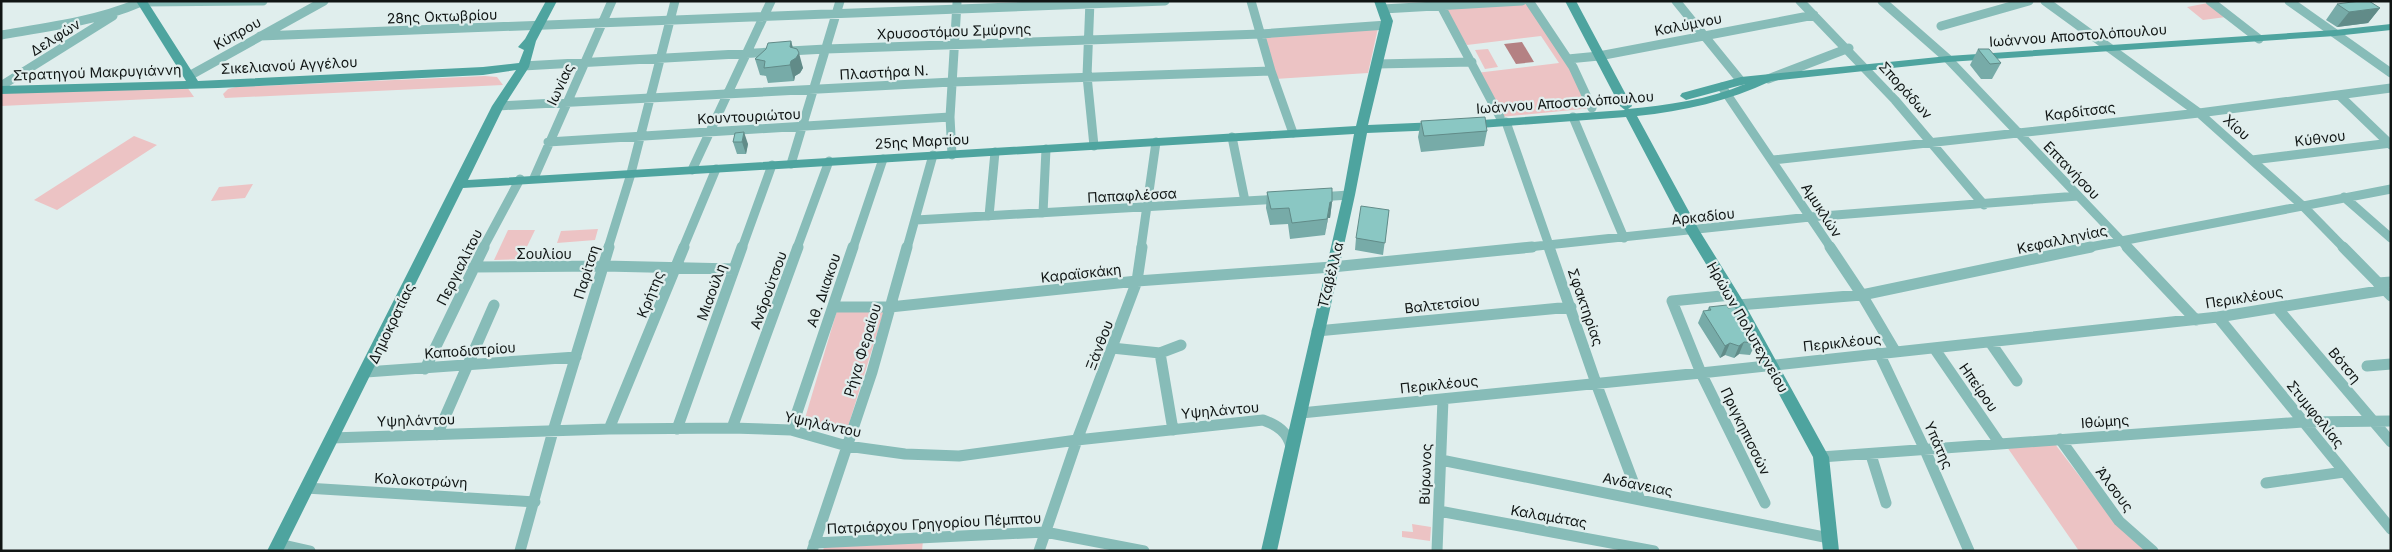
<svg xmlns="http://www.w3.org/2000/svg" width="2392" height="552" viewBox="0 0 2392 552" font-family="Inter,sans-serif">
<rect width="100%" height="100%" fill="#e0eeed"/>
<!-- green -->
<path fill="#ecc3c4" d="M1529,1L1568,59L1592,108L1500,117L1476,73L1559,63L1541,36L1467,45L1441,6Z
M2208,3L2226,17L2203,20L2187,7Z
M1378,28L1368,73L1275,79L1264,36Z
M1488,49L1498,67L1485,69L1475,50Z
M485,76L497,77L503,85L225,98L223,94L228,89L236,87Z
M187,87L194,97L1,106V91Z
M134,136L157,145L57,210L34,200Z
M253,184L245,198L211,201L219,187Z
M598,229L595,240L557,243L561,231Z
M508,230H535L521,259L494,260Z
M838,307L885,308L847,430L803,425Z
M2055,444L2116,524L2147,551H2079L2007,447Z
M1412,524L1431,527L1430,541L1402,537V531L1413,532Z
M923,540L922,551H823L824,547Z"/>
<!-- water -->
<path fill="#b48183" d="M1522,42L1534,62L1516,64L1504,44Z"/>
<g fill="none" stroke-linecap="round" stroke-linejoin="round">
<!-- street-far1 -->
<path stroke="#87bcb8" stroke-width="9" d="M1090,1L1087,76L1094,146
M1251,1L1271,71L1293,133
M1529,1L1573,67L1592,108
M1676,1L1741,81
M1800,1L1895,100L1984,205
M1882,1L1948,59L2128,248
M2045,1L2199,113L2303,206L2344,248
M2210,1L2259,39
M2289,1L2391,73
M1441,6L1500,117
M1383,9L1522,1
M1941,26L2029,1
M1,35C48,27 97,21 141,2L263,1
M260,36L1165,1
M1568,59L1599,56L1814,15
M1377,64L1472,62
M523,66L826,49L1261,34L1387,25
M189,76L324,1
M1768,79L1849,48
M1,86L113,16
M1722,87L1831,248
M2339,95L2391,145
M498,106L952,82L1271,71
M1573,117L1624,238
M1506,122L1550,248
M1232,137L1245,201
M548,142L950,117
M952,155L950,117L957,3
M1773,160L2199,113L2391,88
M2252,160L2391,143
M791,164L840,1
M692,170L771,1
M534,178L612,1
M1319,197L1349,195
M2344,197L2391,238
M1043,213L1046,149
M989,216L995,152
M916,220L1279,199
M483,248L520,179
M608,248L630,177L675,1
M683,248L716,169
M742,248L772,165
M797,248L829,161
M853,248L883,159
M907,248L933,155
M1141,248L1156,142
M1519,248L1810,217L2078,196
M2085,248L2391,189"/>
<!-- street -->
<path stroke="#87bcb8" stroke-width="11" d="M1549,247L1596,383L1640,500
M1830,247L1862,295L1895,351
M2127,247L2196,320
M2343,247L2391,296
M473,267L604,266L734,269
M2378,283L2391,282
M1731,295L1672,301L1701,373L1765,503
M1738,305L1862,295L2091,247
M833,307H890L1137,281L1332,267L1532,247
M2277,308L2391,442
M2218,317L2391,529
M1317,331L1571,307
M1990,342L2017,381
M1112,348L1160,353L1181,345
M1934,348L2000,444
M1160,353L1173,430
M1879,353L1925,450L1969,551
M2367,366L2391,364
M425,369L484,247
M366,372L576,357
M1301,413L1701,373L2218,317L2385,290
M732,428L798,247
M609,429L684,247
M677,429L742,247
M791,430L853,247
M437,435L494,305
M331,438L609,429L732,428L791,430L847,446L905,454L959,456L1077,440L1263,420C1277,425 1288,432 1291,447
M2060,439L2119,521L2153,551
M1871,455L1886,503
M1821,457L2303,422L2391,421
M1441,460L1829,538
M2266,483L2344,472
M306,488L535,502
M1439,511L1654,551
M814,543L1045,532L1144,551
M279,544L310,551
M520,551L553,431L609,247
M812,551L872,372L907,247
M1039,551L1077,440L1137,281L1142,247
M1437,551L1443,399"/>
<!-- secondary -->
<path fill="#4ea49f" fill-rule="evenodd" d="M136,1H147L198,81L483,67L519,63L524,50L518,47L525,39L546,1H557L536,41L529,67L504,106L468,180L1356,126L1381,21L1374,1H1385L1393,21L1368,125L1438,122L1444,126L1438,130L1367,133L1355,195L1277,551H1261L1343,195L1354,134L463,188L283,551H267L492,106L516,70L483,75L218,88L1,94V86L186,81Z
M1565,1H1576L1632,106L1628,109C1667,105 1708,100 1745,84L1686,100L1680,96L1682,93L1741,77L1948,56L2335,30L2391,24V30L2335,36L1948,62L1771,81C1729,101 1684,111 1637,116L1699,230L1743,301L1829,457L1839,551H1823L1813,457L1732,307L1686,231L1626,117L1467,129L1461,125L1467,121L1625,110L1620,106Z"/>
</g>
<!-- wall -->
<path fill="#77aba8" d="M2337,4L2380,8L2368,23L2337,27L2326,20Z
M791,41L793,48L803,68L800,73L795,76L794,81L768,83L766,76L760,75L755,59Z
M1978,49L2001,63L1992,79H1981L1970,65Z
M1421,121L1487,131L1484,146L1421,152L1418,137Z
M735,133L748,144L746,154H737L733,142Z
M1267,192L1332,202L1330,218H1328L1325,235L1290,239L1288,224L1270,225L1266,208Z
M1389,210L1383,255L1355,250L1356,238Z
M1709,307L1728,308L1756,343L1750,355L1739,354L1734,358L1725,355L1720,358L1698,323L1703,311H1707Z"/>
<!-- shaded-wall -->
<path fill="#618b88" d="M2380,8L2368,23L2337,27L2349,12Z
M791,41L795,57L799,53L803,68L800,73L795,76L794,81L790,65Z
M744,132L748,144L746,154L742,142Z
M1330,202H1332L1330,218H1328L1325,235Z
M1744,342L1739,354L1734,358L1739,346Z
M1730,343L1725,355L1720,358L1725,346Z"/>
<!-- building -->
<path fill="#8ac7c3" stroke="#618b88" d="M2360,1H2369L2380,8L2349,12L2337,4Z
M791,41L790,47L797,49L799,53L796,58L791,61L790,65L764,68L765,61L755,59L766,49L768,43Z
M1978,49H1989L2001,63L1990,64Z
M1485,117L1487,131L1424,136L1421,121Z
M744,132L742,142H733L735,133Z
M1332,188V202H1330L1327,219L1292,223L1289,208L1271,209L1267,192Z
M1361,206L1389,210L1385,243L1356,238Z
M1727,305L1728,308L1735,307L1756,343L1744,342L1739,346L1730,343L1725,346L1703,311L1711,310L1709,307Z"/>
<g text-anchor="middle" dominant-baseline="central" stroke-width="4.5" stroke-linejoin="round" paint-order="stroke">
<!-- street labels -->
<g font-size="14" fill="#101514" stroke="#e0eeed">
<text transform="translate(442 16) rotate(-2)">28ης Οκτωβρίου</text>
<text transform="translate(1688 24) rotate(-11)">Καλύμνου</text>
<text transform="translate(954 31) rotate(-2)">Χρυσοστόμου Σμύρνης</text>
<text transform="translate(237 33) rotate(-29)">Κύπρου</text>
<text transform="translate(2078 35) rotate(-4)">Ιωάννου Αποστολόπουλου</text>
<text transform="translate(55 37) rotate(-32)">Δελφών</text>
<text transform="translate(289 65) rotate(-3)">Σικελιανού Αγγέλου</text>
<text transform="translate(97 72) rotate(-2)">Στρατηγού Μακρυγιάννη</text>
<text transform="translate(884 72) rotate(-3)">Πλαστήρα Ν.</text>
<text transform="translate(560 84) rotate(-65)">Ιωνίας</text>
<text transform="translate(1906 90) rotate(48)">Σποράδων</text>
<text transform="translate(1565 102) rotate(-4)">Ιωάννου Αποστολόπουλου</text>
<text transform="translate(2080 111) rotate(-7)">Καρδίτσας</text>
<text transform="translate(749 116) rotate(-3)">Κουντουριώτου</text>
<text transform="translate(2237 127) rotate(42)">Χίου</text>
<text transform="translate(2320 138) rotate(-7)">Κύθνου</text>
<text transform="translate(922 141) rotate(-3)">25ης Μαρτίου</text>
<text transform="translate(2072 170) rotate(46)">Επτανήσου</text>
<text transform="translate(1132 195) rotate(-3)">Παπαφλέσσα</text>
<text transform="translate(1822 210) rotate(57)">Αμυκλών</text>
<text transform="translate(1703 216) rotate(-6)">Αρκαδίου</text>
<text transform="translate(2062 239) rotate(-12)">Κεφαλληνίας</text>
<text x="544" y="253">Σουλίου</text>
<text transform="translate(459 267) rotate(-63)">Περγιαλίτου</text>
<text transform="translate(586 272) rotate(-73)">Παρίτση</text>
<text transform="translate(1081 273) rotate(-6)">Καραϊσκάκη</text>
<text transform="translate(1330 275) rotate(-76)">Τζαβέλλα</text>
<text transform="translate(768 290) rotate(-70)">Ανδρούτσου</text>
<text transform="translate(823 290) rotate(-71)">Αθ. Διιακου</text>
<text transform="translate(711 292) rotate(-70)">Μιαούλη</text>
<text transform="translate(650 294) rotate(-68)">Κρήτης</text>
<text transform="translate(2244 297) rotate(-9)">Περικλέους</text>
<text transform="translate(1442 304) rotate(-6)">Βαλτετσίου</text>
<text transform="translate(1586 307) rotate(71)">Σφακτηρίας</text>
<text transform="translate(391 323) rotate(-64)">Δημοκρατίας</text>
<text transform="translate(1748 327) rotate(60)">Ηρώων Πολυτεχνείου</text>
<text transform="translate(1842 342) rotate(-6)">Περικλέους</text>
<text transform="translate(1099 345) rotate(-69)">Ξάνθου</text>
<text transform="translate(470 350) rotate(-4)">Καποδιστρίου</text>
<text transform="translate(862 350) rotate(-73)">Ρήγα Φεραίου</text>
<text transform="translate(2345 365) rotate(50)">Βότση</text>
<text transform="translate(1439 384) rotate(-6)">Περικλέους</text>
<text transform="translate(1979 387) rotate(55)">Ηπείρου</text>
<text transform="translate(1220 410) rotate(-5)">Υψηλάντου</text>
<text transform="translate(2316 414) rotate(51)">Στυμφαλίας</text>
<text transform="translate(416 420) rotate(-2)">Υψηλάντου</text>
<text transform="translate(2105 421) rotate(-4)">Ιθώμης</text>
<text transform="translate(823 424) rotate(12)">Υψηλάντου</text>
<text transform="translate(1746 431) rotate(64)">Πριγκηπισσών</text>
<text transform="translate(1939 445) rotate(66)">Υπάτης</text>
<text transform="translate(1425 474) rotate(-88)">Βύρωνος</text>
<text transform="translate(421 480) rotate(3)">Κολοκοτρώνη</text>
<text transform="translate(1638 484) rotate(11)">Ανδανειας</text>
<text transform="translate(2115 489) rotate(53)">Άλσους</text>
<text transform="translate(1549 516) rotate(10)">Καλαμάτας</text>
<text transform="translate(934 523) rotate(-3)">Πατριάρχου Γρηγορίου Πέμπτου</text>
</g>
</g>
<!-- border -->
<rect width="2392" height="552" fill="none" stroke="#101514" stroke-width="5"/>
</svg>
